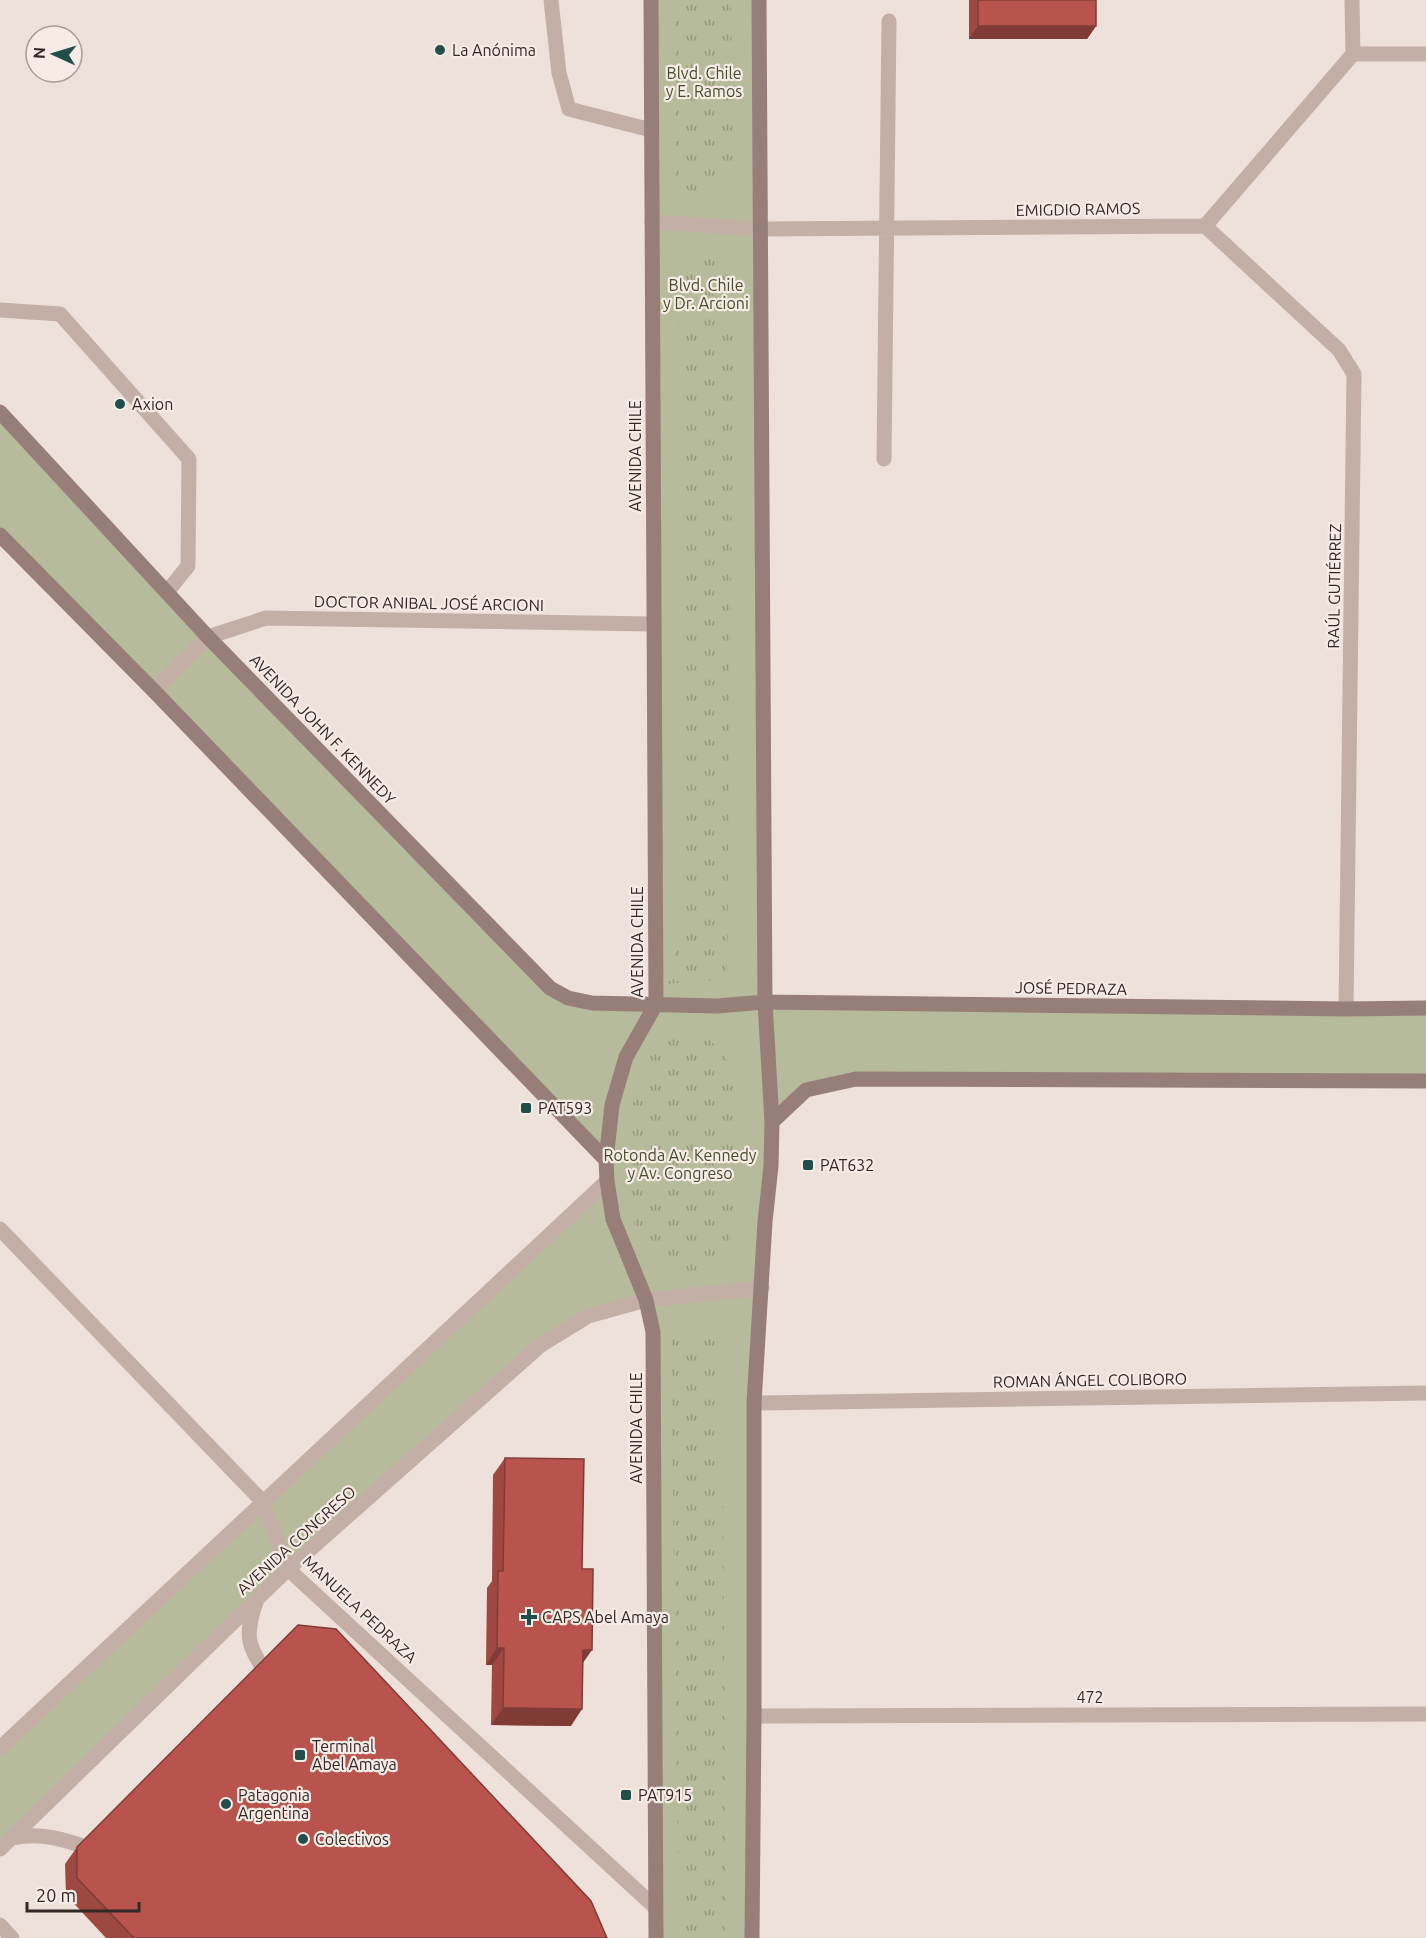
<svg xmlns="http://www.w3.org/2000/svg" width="1426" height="1938" viewBox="0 0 1426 1938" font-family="Ubuntu,sans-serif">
<defs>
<pattern id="park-tufts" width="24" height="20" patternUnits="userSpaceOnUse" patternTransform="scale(1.5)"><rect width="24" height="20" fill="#b6bb9b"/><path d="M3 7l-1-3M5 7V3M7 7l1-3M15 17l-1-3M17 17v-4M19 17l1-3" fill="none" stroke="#95987e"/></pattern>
</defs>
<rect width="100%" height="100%" fill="#eee1d9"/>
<!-- grass -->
<path fill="#b6bb9b" d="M651,0H759L765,1001L1426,1008V1081L856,1079L806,1090L772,1122L762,1288L752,1938H656L646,1301L588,1316L541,1345L288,1569L0,1849V1748L607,1180L606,1160L0,535V412L568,998L655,1004Z"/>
<!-- park -->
<path fill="url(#park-tufts)" d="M675,0H731L733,164L719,192C700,197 690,195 676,179Z
M704,255L728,263L734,274L727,979L666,984L680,941L678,270Z
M700,1033C708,1040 718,1046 724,1054C743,1083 736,1123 736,1156C736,1192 743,1243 711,1266C702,1273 693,1276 681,1273C666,1269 651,1258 643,1244C615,1195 624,1102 651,1055C655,1049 661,1044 667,1039L684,1038Z
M722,1335L726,1938H679L671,1340Z"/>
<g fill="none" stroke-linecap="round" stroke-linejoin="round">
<!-- service -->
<path stroke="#c4afa7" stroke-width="15" d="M551,0L559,73L569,109L651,130
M0,310L60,314L189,459L188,566L167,592
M257,1599C243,1639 248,1645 270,1679
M12,1838C42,1831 69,1841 98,1851"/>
<!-- minor -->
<path stroke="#c4afa7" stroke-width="15" d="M1352,0L1353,54
M652,222L760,229L1205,226L1353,54H1426
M1205,226L1339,350L1354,374L1346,1009
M884,459L889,21
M154,691L208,637L266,618L653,624
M0,1229L262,1501L288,1569L657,1909
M754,1403L1426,1393
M754,1716L1426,1714
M0,1925L12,1938"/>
<!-- tertiary -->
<path stroke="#c4afa7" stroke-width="15" d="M0,1748L607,1181
M0,1849L288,1569L541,1345L588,1316L646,1300L762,1288"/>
<!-- secondary -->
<path stroke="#987e78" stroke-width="15" d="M651,0L656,1004L626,1057L612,1105L606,1160L607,1181L613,1219L646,1300L653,1332L656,1938
M0,412L208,637L550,988L568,998L592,1003L717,1006L765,1002L1346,1009L1426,1008
M0,535L154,691L606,1160
M772,1122L806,1090L856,1079L1426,1081
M752,1938L754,1716V1403L765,1222L771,1166L772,1122L765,1002L759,0"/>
</g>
<!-- wall -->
<path fill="#9e4842" d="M969,0H1096V26L1087,39H969Z
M505,1458L582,1569L583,1663L571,1726L491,1725L492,1665H486L487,1588L492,1581L493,1475Z
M77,1847L607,1938H106L66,1895L65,1864Z"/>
<!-- shaded-wall -->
<path fill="#813b36" d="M978,26H1096L1087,39H969Z
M497,1648H504L492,1665H486Z
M583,1650H592L580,1667Z
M503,1708L582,1709L571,1726L491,1725Z"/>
<!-- building -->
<path fill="#b8544d" stroke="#813b36" stroke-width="1.5" d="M978,0H1096V26H978Z
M505,1458L584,1459L582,1569H593L592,1650H583L582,1709L503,1708L504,1648H497L498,1571H503Z
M298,1625L336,1629L591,1901L607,1938H134L77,1878V1847Z"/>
<!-- markers -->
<g fill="#214e4a" stroke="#f6ebe5" stroke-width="2">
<circle cx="440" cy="50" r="6"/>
<circle cx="120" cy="404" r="6"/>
<rect x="520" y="1102" width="12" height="12" rx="3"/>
<rect x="802" y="1159" width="12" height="12" rx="3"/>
<path d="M526 1608h6v6h6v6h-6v6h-6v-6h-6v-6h6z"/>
<rect x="294" y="1749" width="12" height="12" rx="3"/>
<rect x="620" y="1789" width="12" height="12" rx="3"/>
<circle cx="226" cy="1804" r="6"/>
<circle cx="303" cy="1839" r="6"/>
</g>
<g text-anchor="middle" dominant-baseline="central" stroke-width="4.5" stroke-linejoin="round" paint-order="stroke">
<!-- poi labels -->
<g font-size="16" fill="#322826" stroke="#f6ebe5" text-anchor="start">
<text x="452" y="50">La Anónima</text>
<text x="132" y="404">Axion</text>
<text x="538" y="1108">PAT593</text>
<text x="820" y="1165">PAT632</text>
<text x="542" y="1617">CAPS Abel Amaya</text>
<text x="312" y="1746">Terminal<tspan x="312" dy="18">Abel Amaya</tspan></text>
<text x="238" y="1795">Patagonia<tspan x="238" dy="18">Argentina</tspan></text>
<text x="638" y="1795">PAT915</text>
<text x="315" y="1839">Colectivos</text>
</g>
<!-- park labels -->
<g font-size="16" fill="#474d2d" stroke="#f6ebe5">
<text x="704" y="73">Blvd. Chile<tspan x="704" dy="18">y E. Ramos</tspan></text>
<text x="706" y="285">Blvd. Chile<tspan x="706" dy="18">y Dr. Arcioni</tspan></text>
<text x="680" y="1155">Rotonda Av. Kennedy<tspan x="680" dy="18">y Av. Congreso</tspan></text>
</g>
<!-- street labels -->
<g font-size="16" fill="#322826" stroke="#f6ebe5">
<text transform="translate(1078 209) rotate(-1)">EMIGDIO RAMOS</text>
<text transform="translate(635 456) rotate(-90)">AVENIDA CHILE</text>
<text transform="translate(1334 586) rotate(-89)">RAÚL GUTIÉRREZ</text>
<text transform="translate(429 603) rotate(1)">DOCTOR ANIBAL JOSÉ ARCIONI</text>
<text transform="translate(323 729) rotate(46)">AVENIDA JOHN F. KENNEDY</text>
<text transform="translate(637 942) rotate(-90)">AVENIDA CHILE</text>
<text transform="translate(1071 988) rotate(1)">JOSÉ PEDRAZA</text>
<text transform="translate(1090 1380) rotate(-1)">ROMAN ÁNGEL COLIBORO</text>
<text transform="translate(636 1428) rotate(-90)">AVENIDA CHILE</text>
<text transform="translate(296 1540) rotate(-42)">AVENIDA CONGRESO</text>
<text transform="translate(360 1609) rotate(43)">MANUELA PEDRAZA</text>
<text x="1090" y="1697">472</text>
</g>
</g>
<!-- north arrow -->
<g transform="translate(54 54) rotate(274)"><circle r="28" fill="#f6ebe5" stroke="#a89d99" stroke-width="1.5"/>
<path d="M0-4.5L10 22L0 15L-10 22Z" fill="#214e4a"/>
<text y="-9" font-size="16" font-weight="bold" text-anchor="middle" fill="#322826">N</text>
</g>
<!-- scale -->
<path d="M27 1902v9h112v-9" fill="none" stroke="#322826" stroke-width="3"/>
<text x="36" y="1902" font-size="18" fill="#322826" stroke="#f6ebe5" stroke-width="4.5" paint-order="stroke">20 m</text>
</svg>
